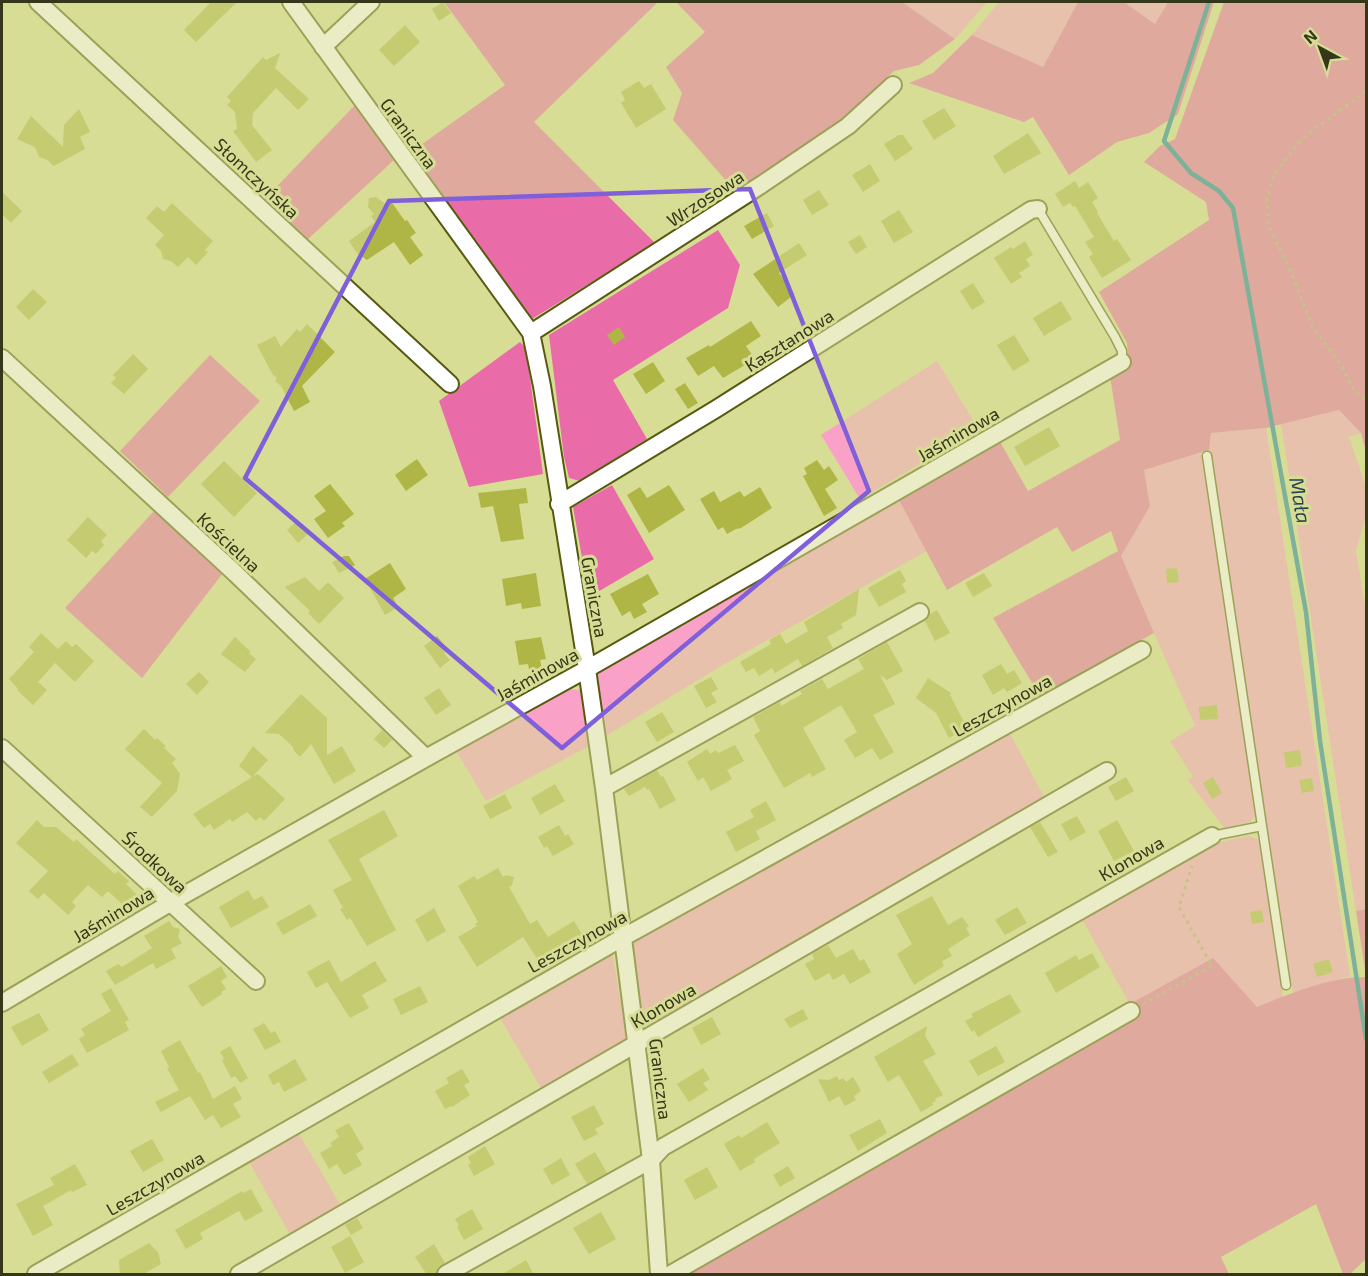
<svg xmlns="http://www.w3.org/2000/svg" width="1368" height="1276" viewBox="0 0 1368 1276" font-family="'Exo 2',sans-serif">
<rect width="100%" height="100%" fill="#d7dd95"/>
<!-- green -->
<path fill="#faa1c8" d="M902,2H987L955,39Z
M999,2H1078L1043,67L972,35Z
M1124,2H1168L1155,24Z
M937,361L979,430L860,499L821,435Z
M1339,410L1361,433L1349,437L1366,487V517L1356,551L1366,612V909L1356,911L1281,424Z
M1266,428L1350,976L1293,993L1209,450L1211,433Z
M1201,453L1256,815L1250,822L1225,829L1188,780L1193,777L1170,741L1195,726L1120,556L1150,506L1143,470Z
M898,498L927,551L721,666L606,736L597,676L600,667Z
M564,689L582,690L591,745L486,801L455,749Z
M1009,732L1046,800L654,1025L648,1026L642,1020L633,952L634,944L640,936Z
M1248,836L1259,840L1283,997L1257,1007L1130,1004L1080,916L1201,846Z
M610,954L613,957L627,1038L623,1045L542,1090L499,1016Z
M298,1132L342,1208L292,1238L248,1160Z"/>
<!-- forest -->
<path fill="#e96ca8" d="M444,2H658L534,122L655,243L532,319L411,152L505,85Z
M676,2H902L955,39L919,65L894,71L844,117L736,192L673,120L682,93L666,67L705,32Z
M1078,2H1124L1155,24L1168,2H1214L1178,114L1149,133L1117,142L1069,175L1033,117L1024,122L909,83L933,73L972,35L1043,67Z
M1224,2H1366V452L1361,433L1339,410L1266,428L1211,433L1209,450L1144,470L1150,506L1121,556L1154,633L1040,696L993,618L1118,551L1111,531L1072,552L1057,527L947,590L898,498L999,440L1028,491L1120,440L1110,376L1129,365L1127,343L1099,292L1209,220L1206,202L1144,162L1160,146L1175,139Z
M355,105L394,160L307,240L263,201Z
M718,230L740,265L728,308L613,380L647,439L580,481L569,478L564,457L549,335Z
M520,342L526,348L543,474L469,487L439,401Z
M210,355L260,401L168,497L120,451Z
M612,485L654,559L589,597L573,507Z
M155,510L223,573L142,678L65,608Z
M1366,909V976L1356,911Z
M1213,958L1257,1007C1289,994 1332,976 1366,977V1259L1350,1274H1343L1316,1204L1221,1257L1229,1274H681L1130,1004Z"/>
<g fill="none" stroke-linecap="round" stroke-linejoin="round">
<!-- stream -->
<path stroke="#107f9d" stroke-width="4.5" d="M1209,2L1164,141L1191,173L1219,191L1233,208L1306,612L1320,741L1366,1039"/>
</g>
<!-- building -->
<path fill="#b0b646" d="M211,2H237L196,42L184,30Z
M443,2L451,13L439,21L432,9Z
M405,25L420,42L394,66L379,50Z
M280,53L275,68L309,99L298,110L276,88L253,113L252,125L272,150L256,162L233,131L237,129L235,112L227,105L231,101L227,97L263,57L266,60Z
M639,81L644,88L651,84L666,109L636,128L621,103L625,100L621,92Z
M944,108L956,126L934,140L922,121Z
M79,109L90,132L80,137L85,149L54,166L47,160L39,157L35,147L17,139L31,116L63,147L64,125Z
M1028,133L1041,153L1004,174L993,156Z
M899,135H903L913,149L895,161L884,144Z
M870,164L880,181L863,192L852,175Z
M1075,181L1079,188L1088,182L1098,198L1092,202L1098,212L1097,213L1114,241L1117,239L1131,260L1102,278L1089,257L1093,254L1085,242L1094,237L1075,206L1073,207L1070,203L1063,207L1055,194Z
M819,190L829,205L812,215L803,200Z
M2,192L22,211L11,223L2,214Z
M376,197L386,204L390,200L405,221L407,220L416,233L410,237L423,255L410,265L394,242L367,260L357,253L349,241L375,222L371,216L374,214L368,207L369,198Z
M172,203L213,241L205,250L208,252L196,265L188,257L178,267L171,261L163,259L161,251L155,245L164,235L146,218L157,206L164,212Z
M899,210L913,232L894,243L881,221Z
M767,213L774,226L752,239L744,226Z
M860,235L867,247L856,254L848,242Z
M1025,241L1033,255L1026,259L1030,266L1019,273L1022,277L1011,284L994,258L1011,247L1013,249Z
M799,243L807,255L779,273L795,294L778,307L753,274Z
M973,283L985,302L972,310L960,291Z
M33,289L47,302L29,320L16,307Z
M1061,301L1072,319L1044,336L1033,318Z
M751,321L761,336L746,346L755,359L723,378L714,366L698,376L686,358L709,345L710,347Z
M307,324L335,352L302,386L310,402L294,411L281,386L275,381L277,378L273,375L257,345L275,336L281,347L297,329L300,332Z
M619,327L625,337L614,345L607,335Z
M1014,335L1030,361L1013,371L997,345Z
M133,354L148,369L124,394L111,383L116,378L113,375Z
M653,362L665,381L646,394L633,374Z
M685,383L698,403L688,409L675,389Z
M1049,427L1060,446L1025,466L1014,447Z
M417,459L428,475L406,491L395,475Z
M817,460L824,470L829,466L838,480L825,489L837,508L824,516L803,476L807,474L804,468Z
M224,461L257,493L234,517L201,484Z
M330,484L354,514L342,523L345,526L328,538L314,519L326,511L314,496Z
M669,485L685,510L649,533L627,495L640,487L647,498Z
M760,487L772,508L741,528L736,529L727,534L723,527L718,530L700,499L714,491L720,502L740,491L744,497Z
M526,488L528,503L519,504L524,539L501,542L493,506L481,508L478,493Z
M88,517L107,535L101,541L104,545L96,554L92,551L86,558L67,540Z
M297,521L308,534L298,543L287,530Z
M344,556H349L355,565L339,573L332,562Z
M390,563L406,589L393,598L398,607L385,615L365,579Z
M1177,568L1179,582L1167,583L1166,569Z
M900,570L906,581L902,584L906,592L879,607L868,588Z
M536,573L541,606L522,609L521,603L506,606L502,579Z
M984,573L992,586L973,597L965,583Z
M648,574L659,594L642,604L647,612L634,619L630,611L622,616L610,594Z
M305,577L319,591L328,582L344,598L319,624L308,613L310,611L285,587Z
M859,589L856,615L841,624L843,628L827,637L833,648L802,666L798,659L775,673L772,668L759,676L754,668L746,672L740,662L771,644L769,640L780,634L786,644L808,631L804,622Z
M937,610L950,633L935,641L925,621L930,614Z
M41,633L58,649L66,641L72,647L76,644L94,661L75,682L55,663L38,682L47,690L33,705L17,690L18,689L9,679L34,652L29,647Z
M437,636L448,650L444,653L450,660L440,668L424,646Z
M235,637L251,652L249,653L256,659L245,672L221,654Z
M541,637L546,659L540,660L542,668L529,670L528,664L519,665L515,641Z
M887,642L903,671L887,680L880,675L895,704L873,715L894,752L880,760L872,748L855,758L844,740L857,732L841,705L803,728L826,769L812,777L810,773L784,788L754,735L760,731L753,717L780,702L781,706L802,694L800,691L822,679L828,689L864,669L858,659Z
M1001,664L1007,674L1014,670L1022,683L1007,692L1004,688L993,695L982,675Z
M199,672L209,682L197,695L186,684Z
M711,677L718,689L711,693L717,702L706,708L694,686Z
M928,678L951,693L950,695L967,728L949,738L936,713L916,698Z
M439,688L451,705L436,715L424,698Z
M301,694L327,718V755L342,746L356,771L334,784L311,744L300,757L294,751L293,747L279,734L265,733Z
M1217,705L1218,719L1200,720L1199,707Z
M662,712L674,732L657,742L645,722Z
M144,729L155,740L157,738L166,746L164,748L176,759L172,763L180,774L177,791L152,817L140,807L162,783L125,749Z
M382,730L392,740L384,748L374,739Z
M735,745L744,761L727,770L732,779L711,791L703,777L698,781L687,762L707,749L710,754L716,750L718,753Z
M253,746L268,760L253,776L258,774L285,799L264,821L260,817L256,821L247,812L232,822L230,819L214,830L210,824L204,828L193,814L252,777L239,766Z
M1300,750L1302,766L1286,768L1284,752Z
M657,770L661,777L663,776L676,800L660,809L649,789L647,790L645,787L629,796L624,789Z
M1126,777L1134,791L1116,801L1108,787Z
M1213,777L1222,793L1212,799L1203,783Z
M1312,778L1314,791L1302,793L1299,780Z
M555,784L565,801L540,815L531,798Z
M505,794L512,808L490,819L483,806Z
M766,801L776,820L756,831L760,839L736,852L726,832L754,817L750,810Z
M384,810L398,836L359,859L396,930L367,946L350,918L347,920L340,909L343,908L333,890L352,880L328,840Z
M1077,816L1086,832L1070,841L1061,824Z
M37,820L44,827H56L74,842L76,839L115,874L118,871L129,881L126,884L138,896L127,909L108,891L102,897L88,885L72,902L76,906L68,915L44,893L38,899L29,891L48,871L16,843Z
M1117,820L1134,851L1114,861L1098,831Z
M1040,822L1058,852L1048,857L1030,827Z
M559,825L565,836L568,834L574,844L553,856L547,846L544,848L538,837Z
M498,868L503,877L506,875L514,877L512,885L509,887L530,924L537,920L548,937L574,921L585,939L566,951L564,948L540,963L523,937L477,967L458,937L477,926L475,924L478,922L458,886L474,876L477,880Z
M248,890L254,900L262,896L269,907L231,928L219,907Z
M932,896L948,925L962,917L969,926L966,928L970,935L948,949L952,956L942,961L944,966L914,985L897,954L912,944L896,915Z
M310,904L317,916L283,935L276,923Z
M1017,907L1027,923L1005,935L995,920Z
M434,908L446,931L427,942L415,920Z
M1262,910L1264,922L1252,924L1250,912Z
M169,921L173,927L180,929L178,937L182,943L171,949L176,958L156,969L153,963L115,985L106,971L118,964L122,967L152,948L144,936Z
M828,945L836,958L853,949L860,961L864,959L871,972L850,984L844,974L833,980L829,973L815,981L805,964L814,959L812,954Z
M1092,953L1100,967L1056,993L1045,973L1076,955L1079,960Z
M1329,959L1333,972L1317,977L1313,964Z
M329,960L341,982L375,961L387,981L362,995L369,1008L350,1018L327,982L316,988L307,972Z
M221,966L227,977L221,981L226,989L221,992L222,994L202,1007L188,986Z
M420,986L428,1002L401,1015L393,999Z
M111,988L129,1020L125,1022L129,1030L87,1053L79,1039L85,1035L81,1029L111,1011L101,994Z
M1010,994L1021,1012L978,1037L974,1030L972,1032L965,1021L973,1017L971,1014Z
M803,1009L808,1019L790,1028L784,1019Z
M39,1013L49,1030L22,1046L11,1027Z
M712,1017L721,1034L701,1045L692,1028Z
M264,1023L271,1033L275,1031L281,1042L265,1050L253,1029Z
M927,1026L925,1036L936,1054L923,1061L943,1095L935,1099L936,1101L932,1103L933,1105L921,1112L899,1075L888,1082L874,1057Z
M180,1040L198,1073L200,1072L213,1099L235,1086L242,1099L233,1104L241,1117L221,1128L213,1115L205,1120L190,1096L161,1112L155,1102L179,1090L167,1068L169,1067L161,1051Z
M230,1046L248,1078L240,1083L235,1076L231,1078L222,1060L224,1059L220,1052Z
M996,1046L1005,1062L978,1076L969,1061Z
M72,1054L79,1065L49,1083L42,1072Z
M295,1059L307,1080L284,1092L279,1082L273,1085L268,1075Z
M703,1068L710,1079L703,1083L708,1090L689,1102L677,1084Z
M462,1069L470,1082L464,1085L470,1095L452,1107L451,1106L445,1109L435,1091L449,1083L446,1078Z
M837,1076L839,1080L843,1078L846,1082L853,1077L861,1091L854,1096L856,1100L845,1106L839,1096L829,1102L818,1079L829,1080Z
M594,1105L604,1124L595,1129L598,1134L584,1141L571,1117Z
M880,1119L887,1133L858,1151L849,1135Z
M767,1122L780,1143L754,1159L755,1162L740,1171L724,1144L739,1135L741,1138Z
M349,1123L364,1149L356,1154L362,1165L344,1175L337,1164L329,1169L320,1153L332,1146L330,1143L339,1137L335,1130Z
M152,1139L164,1160L143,1172L130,1151Z
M485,1146L495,1164L474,1176L468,1165L471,1163L468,1157Z
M595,1152L607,1173L587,1184L575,1164Z
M561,1158L570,1175L552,1185L543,1169Z
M75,1164L87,1185L72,1192L71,1190L43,1206L53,1225L33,1236L16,1204L54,1185L50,1178Z
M788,1166L795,1178L780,1187L773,1175Z
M707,1167L718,1187L695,1200L684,1180Z
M251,1189L263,1211L245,1221L239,1211L200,1233L203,1239L186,1249L175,1230L242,1191L243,1193Z
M472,1209L483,1229L464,1240L457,1227L459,1226L455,1219Z
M601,1212L616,1239L589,1254L573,1228Z
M357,1218L363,1228L351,1235L345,1225Z
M350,1236L364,1262L345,1273L331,1247Z
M149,1243L158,1252L161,1264L142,1275H120L119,1260Z
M434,1244L445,1263L437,1268L436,1274L427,1275L415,1257Z
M526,1260L534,1275H501Z"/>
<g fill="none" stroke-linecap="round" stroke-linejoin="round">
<defs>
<path id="service" d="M1038,209L1115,337L1122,351V362
M1207,456L1262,826L1212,836
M1262,826L1286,985"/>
<path id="minor" d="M38,2L450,384
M291,2L531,333L542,386L587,669L604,788L651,1160L659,1274
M323,47L371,2
M531,333L761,185L848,126L893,85
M2,358L236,574L426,758
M559,504L716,409L1031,210L1038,209
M2,748C87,825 171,904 256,981
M604,788L920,612
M2,1003L170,903L426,758L587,669L1122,362
M36,1274L622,938L1142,650
M239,1274L1107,771
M446,1274L651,1160L663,1147L1212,836
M671,1274L1131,1011"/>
</defs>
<!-- service casing -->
<use href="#service" stroke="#575a0e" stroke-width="11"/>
<!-- minor casing -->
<use href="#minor" stroke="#575a0e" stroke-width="20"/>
<!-- path -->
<path stroke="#a6ab70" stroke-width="3" stroke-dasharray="3 4.5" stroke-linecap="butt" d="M1361,2L1366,12
M1366,91L1304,137L1274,174L1267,200L1269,226L1294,279L1312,326L1342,366L1353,389L1366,401
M1143,1004L1212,966L1179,907L1192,866"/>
<!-- service -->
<use href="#service" stroke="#fff" stroke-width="8"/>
<!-- minor -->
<use href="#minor" stroke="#fff" stroke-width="16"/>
</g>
<!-- marked area -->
<path d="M0 0H1368V1276H0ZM750,189L869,491L562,748L245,478L389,201Z" fill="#d7dd95" fill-opacity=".55" fill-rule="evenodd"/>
<path fill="none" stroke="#805fda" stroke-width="4.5" stroke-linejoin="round" d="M750,189L869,491L562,748L245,478L389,201Z"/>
<g text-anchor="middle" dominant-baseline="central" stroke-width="6" stroke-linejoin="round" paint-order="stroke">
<!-- street labels -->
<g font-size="18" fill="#35371a" stroke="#d7dd95">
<text transform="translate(409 133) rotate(54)">Graniczna</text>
<text transform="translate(257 178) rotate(43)">Słomczyńska</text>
<text transform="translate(705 198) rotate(-33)">Wrzosowa</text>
<text transform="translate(789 340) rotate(-32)">Kasztanowa</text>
<text transform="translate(958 434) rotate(-30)">Jaśminowa</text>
<text transform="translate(229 542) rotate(43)">Kościelna</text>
<text transform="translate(595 597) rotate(80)">Graniczna</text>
<text transform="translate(537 674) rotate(-29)">Jaśminowa</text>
<text transform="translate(1002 705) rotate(-29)">Leszczynowa</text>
<text transform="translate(1131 858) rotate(-30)">Klonowa</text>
<text transform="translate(155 862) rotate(43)">Środkowa</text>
<text transform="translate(113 914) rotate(-31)">Jaśminowa</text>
<text transform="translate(577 941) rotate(-29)">Leszczynowa</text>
<text transform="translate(663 1005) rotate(-30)">Klonowa</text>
<text transform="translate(661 1079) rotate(83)">Graniczna</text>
<text transform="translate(155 1183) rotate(-30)">Leszczynowa</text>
</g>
<!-- water labels -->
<g font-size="20" font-style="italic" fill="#284250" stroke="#d7dd95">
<text transform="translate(1301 500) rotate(80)">Mała</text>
</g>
</g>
<!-- border -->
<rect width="1368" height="1276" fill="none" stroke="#35371a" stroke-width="6"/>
<!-- north arrow -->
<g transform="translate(1320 48) rotate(319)" stroke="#d7dd95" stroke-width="4.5" paint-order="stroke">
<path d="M0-4.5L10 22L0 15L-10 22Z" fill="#35371a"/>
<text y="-9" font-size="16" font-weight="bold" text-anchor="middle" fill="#35371a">N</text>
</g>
</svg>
